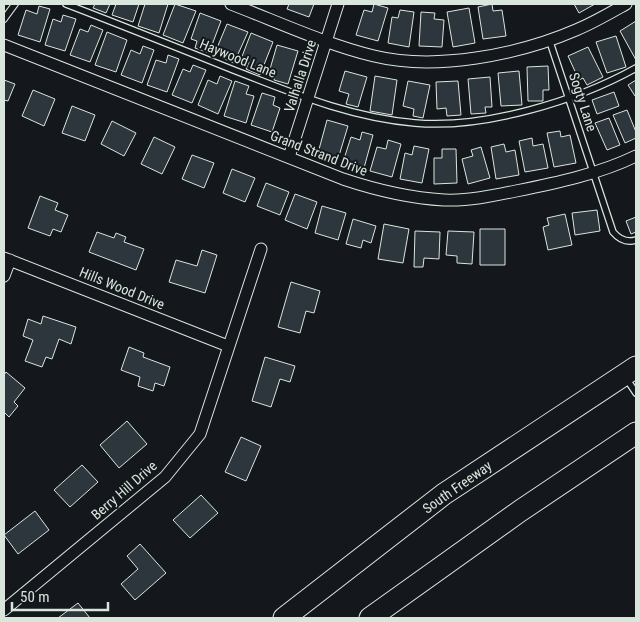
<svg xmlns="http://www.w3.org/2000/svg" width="640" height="622" viewBox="0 0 640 622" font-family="'Roboto Condensed',sans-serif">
<rect width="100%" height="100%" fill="#14181c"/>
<!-- building -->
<path fill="#2c363c" stroke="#d8e6dc" d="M95,4H110L106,13L93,8Z
M116,4H139L133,22L112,15Z
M145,4H168L159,33L138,26Z
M175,4L196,11L183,43L163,35Z
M289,4H314L309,17L287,9Z
M374,4L388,8L378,41L356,35L364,10L372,12Z
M492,4L493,11L502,10L506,36L483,39L478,7Z
M574,4H595L579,13Z
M39,6L50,9L40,42L18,35L26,10L37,14Z
M469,8L475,43L453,47L447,12Z
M400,10L414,12L409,47L388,43L392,17L398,18Z
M421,12L435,13L434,19L444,20L442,47L419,46Z
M200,13L221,21L209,53L195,48L197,41L191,39Z
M63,15L76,19L65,51L45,45L53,19L61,22Z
M636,21V60L620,31Z
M227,24L248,32L234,63L222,58L225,51L217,48Z
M91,25L103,30L90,62L70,55L80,29L88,32Z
M107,32L127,40L116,72L95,65Z
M251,33L273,42L260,75L246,69L249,62L241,59Z
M616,36L626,67L607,73L596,42Z
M277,45L298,51L288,84L274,80L276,71L270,69Z
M143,46L154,50L142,83L121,75L131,50L140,54Z
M588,47L603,77L587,85L583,78L579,80L568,56Z
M168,55L179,59L167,92L147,85L156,60L166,63Z
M193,65L206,70L192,103L172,95L183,69L190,72Z
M548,66L549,90H543V101H528L527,67Z
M345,71L367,77L358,107L346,104L349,94L339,91Z
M519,71L522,105L501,106L498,73Z
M220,76L232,81L218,114L198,105L208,80L217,84Z
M375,76L397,80L392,115L370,111Z
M490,77L492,107H485L486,113L471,114L468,79Z
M4,80L15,84L8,101L4,100Z
M636,80V95L635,96L628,85Z
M235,81L249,86L246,94L254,96L246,123L224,116Z
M408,81L430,85L423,118L413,116L414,109L403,106Z
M458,81L461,115L447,116L446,108L437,109L436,82Z
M33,90L55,99L44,126L22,116Z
M614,92L619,106L597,114L592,100Z
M262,93L275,97L273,105L280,108L272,132L251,125Z
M72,106L95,115L85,141L62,133Z
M627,110L636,132V138L625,143L613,115Z
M609,118L620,145L607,150L595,123Z
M327,120L348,126L338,159L318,153Z
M112,121L136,133L124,156L101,144Z
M560,131L561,137L570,135L576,163L554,167L547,133Z
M362,132L373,135L364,168L343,162L351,137L360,140Z
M154,137L175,147L162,174L141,164Z
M532,138L533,146L543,144L548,168L525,172L519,141Z
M388,140L401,144L392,177L370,171L377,147L386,149Z
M504,144L506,152L515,150L519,175L496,179L491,147Z
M414,146L429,149L422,183L400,179L405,153L412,155Z
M481,147L490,178L468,184L462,159L473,156L471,150Z
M442,149H456L457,183L434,184V158H442Z
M192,155L214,163L204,188L182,179Z
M232,169L255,178L245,202L223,193Z
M266,183L289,192L280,215L257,206Z
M295,194L317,202L307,229L285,220Z
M40,196L58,203L55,210L68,215L61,232L53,229L50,236L28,228Z
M322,206L346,213L338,240L315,233Z
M597,210L600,231L575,235L572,213Z
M565,214L572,245L548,250L543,227L549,225L547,218Z
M636,217V232L631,234L626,221Z
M353,219L376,226L371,243L363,240L361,248L346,244Z
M384,224L409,229L403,263L378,259Z
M480,229H505V265H480Z
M415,231L440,232L439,259L424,258L423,267H414Z
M448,231L474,232L472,264L457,263V256L446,255Z
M97,232L114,238L116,233L126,237L124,242L144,249L136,270L89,252Z
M202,250L217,255L205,293L169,282L176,260L197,266Z
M291,282L320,291L314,313L306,311L300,333L278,327Z
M43,316L76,327L71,344L59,339L52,359L46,357L42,367L25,361L33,340L23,336L28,319L41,324Z
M129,347L144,353L143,357L170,367L164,386L155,383L153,391L138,386L140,377L121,370Z
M265,357L295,366L290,382L280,379L271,407L252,401Z
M6,372L25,388L14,402L18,406L9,417L4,412V375Z
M127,421L147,444L119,468L100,445Z
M241,437L261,446L246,481L225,472Z
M82,465L98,482L70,507L54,490Z
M201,495L218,513L190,538L173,520Z
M35,511L49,530L18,554L4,535Z
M140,544L166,573L135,600L121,584L138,569L127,556Z
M78,603L90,618H58Z"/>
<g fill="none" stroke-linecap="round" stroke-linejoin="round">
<defs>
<path id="service" d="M66,4C121,25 176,47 231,69C293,93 348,117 415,123C484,129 577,101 636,68
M4,19L15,4
M549,39L613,232C619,239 627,243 636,240
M626,378L636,393"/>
<path id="minor" d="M231,4C278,22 325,44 374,56C435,71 518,55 576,30C593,23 610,13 626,4
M4,45L343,179C376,190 409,198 444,200C468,201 492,196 516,191C556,183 599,174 636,156
M289,157L338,4
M4,258L228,346
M4,276L10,260
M4,610L165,477L200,434L261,249"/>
<path id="motorway" d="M284,618L444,494L636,367
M370,618L520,511L636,433"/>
</defs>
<!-- service casing -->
<use href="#service" stroke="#d8e6dc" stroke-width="8"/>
<!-- minor casing -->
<use href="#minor" stroke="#d8e6dc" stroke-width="13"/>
<!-- motorway casing -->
<use href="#motorway" stroke="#d8e6dc" stroke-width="23"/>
<!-- service -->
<use href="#service" stroke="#14181c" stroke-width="5.5"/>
<!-- minor -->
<use href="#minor" stroke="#14181c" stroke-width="11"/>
<!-- motorway -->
<use href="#motorway" stroke="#14181c" stroke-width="21"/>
</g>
<g text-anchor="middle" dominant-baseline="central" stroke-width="4" stroke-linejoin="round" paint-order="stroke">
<!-- street labels -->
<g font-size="14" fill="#d8e6dc" stroke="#14181c">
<text transform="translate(238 58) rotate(22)">Haywood Lane</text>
<text transform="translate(300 76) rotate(-72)">Valhalla Drive</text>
<text transform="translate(583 102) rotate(72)">Sogty Lane</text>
<text transform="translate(319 153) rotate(21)">Grand Strand Drive</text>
<text transform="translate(122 288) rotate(22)">Hills Wood Drive</text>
<text transform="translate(457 487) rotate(-35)">South Freeway</text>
<text transform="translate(124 490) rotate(-41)">Berry Hill Drive</text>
</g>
</g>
<!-- border -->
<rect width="640" height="622" fill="none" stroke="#d8e6dc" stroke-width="10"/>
<!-- scale -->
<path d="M12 602v8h96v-8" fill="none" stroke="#d8e6dc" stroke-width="2.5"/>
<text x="20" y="602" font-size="15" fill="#d8e6dc" stroke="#14181c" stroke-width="4" paint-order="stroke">50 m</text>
</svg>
